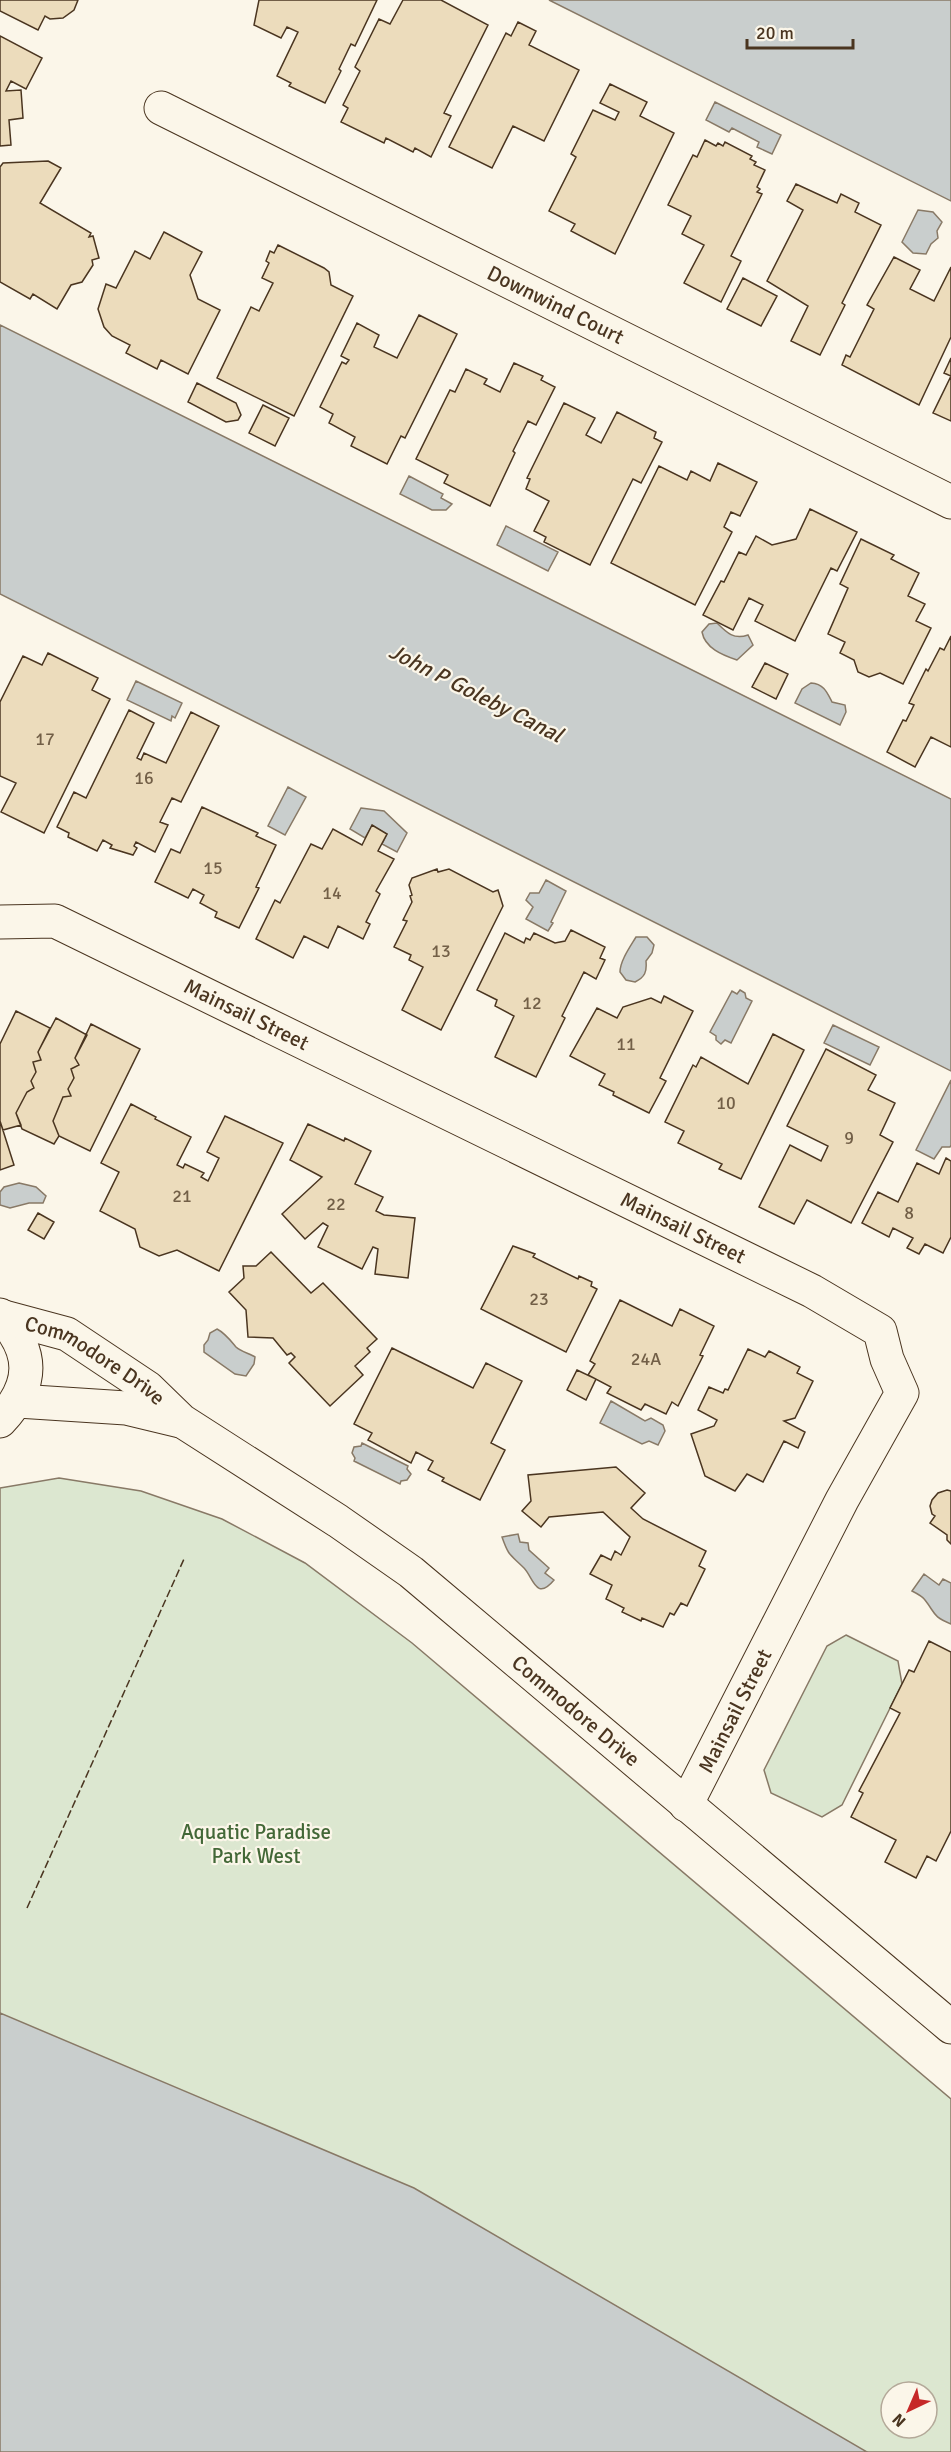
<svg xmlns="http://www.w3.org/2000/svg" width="951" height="2452" viewBox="0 0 951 2452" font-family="Signika,sans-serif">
<rect width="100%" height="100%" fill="#fbf6e9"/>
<!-- green -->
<path fill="#dce7d0" stroke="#887966" stroke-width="1.5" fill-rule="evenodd" d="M59,1478L141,1491L222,1519L305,1563L412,1643L951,2099V2452H604L0,2109V1488ZM891,2392H927V2428H891Z
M846,1635L898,1661L902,1684L842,1805L822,1817L771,1793L764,1770L827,1646Z"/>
<!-- water -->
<path fill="#c9cecd" stroke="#887966" stroke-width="1.5" d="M549,0H951V201Z
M715,102L781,135L772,154L757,147L759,142L732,128L729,132L706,120Z
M918,210L933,212L942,222L937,231L938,238L931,244L926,254L913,253L902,242Z
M0,325L951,799V1071L0,594Z
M409,476L443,494L441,498L452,504L446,510H432L400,494Z
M506,526L558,552L548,571L497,545Z
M717,623C727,633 734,640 748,635L753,645L737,660C722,655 705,648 702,632L709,624Z
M136,681L182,703L175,718L172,716L171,721L127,700Z
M811,683C824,684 827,692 832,702L845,705L846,712L840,725L795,703L802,689Z
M288,787L306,797L285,835L268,826Z
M361,808L384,811L407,833L397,852L382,844L387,834L372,826L365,838L350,829Z
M546,880L566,891L551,922L553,923L548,931L526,919L533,907L526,900L530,893H539Z
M636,937H647L654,945L652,953L646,961C647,972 645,977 635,982L626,980L620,972C620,961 630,947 636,937Z
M740,990L745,993L746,998L752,1001L731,1043L725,1040L721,1044L716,1040V1036L710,1032L732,991L737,994Z
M833,1025L879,1047L870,1065L824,1043Z
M951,1080V1145L950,1147H942L934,1159L916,1150Z
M19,1183L36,1187L46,1196L43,1203H29L10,1208L0,1205V1192L4,1187Z
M217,1329C225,1333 231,1341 236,1347C240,1351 250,1354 255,1357L254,1364L246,1376L235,1374L204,1352V1345L208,1340L210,1333Z
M611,1401L645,1421L651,1418L663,1425L665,1431L658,1445L649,1441L642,1444L600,1423Z
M362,1443L408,1466L407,1469L411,1474L407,1480L401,1481L400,1484L354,1461L355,1458L352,1453L354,1447L361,1446Z
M518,1534L520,1542L528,1543L529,1550L549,1568L545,1573L554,1580C536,1602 533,1577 524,1568C510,1554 509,1557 502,1537Z
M924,1574L939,1585L943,1579L951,1583V1624C932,1616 936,1614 925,1600C923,1597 916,1593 912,1591Z
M0,2013L414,2188L867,2452H0Z"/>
<!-- building -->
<path fill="#ecdcbc" stroke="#4a3520" stroke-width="1.5" d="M0,0H78L74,10L63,18L50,19L45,16L38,30L0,11Z
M259,0H377L355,46L351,44L339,69L341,71L325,103L289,86L291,83L277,76L298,32L287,27L281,38L254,25Z
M403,0H441L488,25L444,113L451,116L431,157L415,148L413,152L386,138L384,143L341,122L348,108L343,105L360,71L355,67L379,19L390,24Z
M518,22L536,31L529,45L579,70L544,141L513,126L492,168L449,147L506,33L511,36Z
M0,36L42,58L26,89L11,81L6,91L21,90L23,118L9,120L11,145L0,146Z
M610,84L647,102L640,116L674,133L615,254L571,231L575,224L549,211L576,157L571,154L593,110L615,120L619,112L600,103Z
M705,140L716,146L718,143L723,146L725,142L752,156L750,159L756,162L754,165L765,170L757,187L760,189L757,192L762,194L731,256L741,261L721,302L684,283L704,245L682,234L691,216L668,205L693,155L697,157Z
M48,161L61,168L40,203L91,233L89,237L93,236L99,258L92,260L93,265L82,282L71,285L57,309L33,294L30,299L0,282V167L3,163Z
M796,184L837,203L841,194L859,203L855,212L881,225L842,303L845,305L820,355L791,341L808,306L767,281L803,210L787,201Z
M164,232L202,252L190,275L198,299L220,310L188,374L161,360L157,369L126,353L130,345L112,336L104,327L98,309L106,284L116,288L135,251L150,259Z
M278,245L324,268L329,272L331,285L353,296L294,416L217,378L251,307L259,311L273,283L262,278L269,263L266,261L270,251L274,253Z
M894,257L920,270L910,289L934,301L951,267V337L919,405L842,365L846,355L850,357L874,309L867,305Z
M743,278L777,296L761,326L727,309Z
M419,315L457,334L405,438L401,436L387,464L351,446L355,437L329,423L333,414L320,407L342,362L346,364L349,360L341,356L357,323L379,335L374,347L397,358Z
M951,358V421L933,413L951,376L944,373Z
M514,363L543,376L541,380L555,387L536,425L528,421L513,451L515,453L490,506L444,483L448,475L416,459L450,390L455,392L466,369L487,379L484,384L500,392Z
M197,383L236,403L241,415L238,420L226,422L188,402Z
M564,403L595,418L586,435L601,443L617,412L656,432L654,438L662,442L641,483L633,479L590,565L544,542L546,537L534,531L549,501L526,489L530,479L527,478Z
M263,405L289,418L275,446L249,433Z
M718,463L757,482L740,516L731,512L724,527L732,532L695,605L611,563L659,466L687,480L691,471L710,481Z
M810,509L857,532L837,571L831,568L795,641L755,621L763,605L749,598L733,630L703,615L721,581L724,582L739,552L746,555L756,536L772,545L796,539Z
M861,539L894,555L891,559L919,573L908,596L925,604L916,621L931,628L903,684L880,673L869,677L858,672L854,660L840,653L845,642L828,634L848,588L840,584Z
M951,636V747L931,737L915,767L887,752L903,720L906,721L914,705L909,703L926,669L928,671L940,648L944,650Z
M48,653L98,678L92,690L110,699L44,833L1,812L16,783L0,776V702L23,656L42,665Z
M765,663L788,674L776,699L752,687Z
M129,710L154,723L137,758L141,760L144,753L166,763L191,712L219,726L181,802L172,798L160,822L168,825L155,852L136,842L134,846L137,848L133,855L110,848L112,845L103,840L97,851L68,837L69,833L57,827L74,792L86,798Z
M202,807L258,833L256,836L276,845L256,887L259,888L239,928L215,917L217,912L200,903L204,895L193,889L188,898L155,882L171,849L180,853Z
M372,825L387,834L378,851L394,859L376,891L380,894L366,922L370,924L363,939L338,926L328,948L304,936L293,958L256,939L275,900L280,903L311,844L322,849L333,829L362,845Z
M437,869L438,872L449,869L493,892L498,890L503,906L441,1030L402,1010L423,967L409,960L411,955L394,947L407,921L403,920L412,902L410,896L412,895L409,885L412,878Z
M571,930L605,947L600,958L605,960L596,979L584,972L562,1016L565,1018L536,1077L495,1057L514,1016L495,1006L497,1000L477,990L505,933L524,943L526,938L530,940L534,933L555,943L565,941Z
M664,996L693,1011L660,1078L666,1081L649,1113L613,1095L614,1092L599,1085L605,1074L570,1056L597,1008L617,1018L623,1007L651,998L661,1003Z
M16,1011L50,1028L38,1052L41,1060L33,1062L36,1072L31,1081L34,1088L27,1092L16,1113L21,1125L3,1130L0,1121V1044Z
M56,1018L87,1035L75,1058L79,1065L71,1069L74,1078L68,1089L71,1096L63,1097L53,1121L59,1136L54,1144L22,1129L16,1113L27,1092L34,1088L31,1081L36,1072L33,1062L41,1060L38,1052Z
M91,1024L140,1049L90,1151L59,1136L53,1121L63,1097L71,1096L68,1089L74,1078L71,1069L79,1065L75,1058Z
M773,1034L804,1050L741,1179L719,1169L722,1164L678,1143L684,1131L665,1122L693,1065L696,1067L701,1057L748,1084Z
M826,1049L876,1075L868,1090L895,1103L880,1135L893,1142L851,1223L807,1200L794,1224L759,1207L790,1145L821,1161L828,1146L787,1126Z
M131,1104L156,1117L155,1119L191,1137L177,1165L183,1168L185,1164L204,1173L201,1177L208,1181L219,1158L207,1152L225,1116L283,1143L219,1271L177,1250L159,1256L140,1247L135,1229L100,1211L119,1172L101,1163Z
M0,1121L14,1165L0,1170Z
M308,1124L344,1141L345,1138L371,1151L355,1184L383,1197L376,1211L384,1215L415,1218L408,1278L375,1274L378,1249L373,1247L362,1269L318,1247L328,1226L323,1223L305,1239L282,1214L322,1177L290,1160Z
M946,1158L951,1161V1237L943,1253L925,1244L919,1254L907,1248L913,1238L893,1228L889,1237L862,1223L878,1192L898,1202L917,1163L939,1174Z
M38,1213L54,1222L44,1239L28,1230Z
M513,1246L535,1254L533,1257L578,1279L579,1276L592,1282L591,1286L597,1289L566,1352L481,1309Z
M271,1252L311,1293L323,1283L377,1339L367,1348L370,1352L355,1366L363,1375L330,1406L289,1363L295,1357L291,1353L287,1355L273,1338L248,1337L246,1310L229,1292L244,1278L243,1266H256Z
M620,1300L672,1326L680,1309L714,1326L700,1355L703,1356L678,1406L672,1402L666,1414L645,1404L641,1410L607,1393L611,1387L588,1375L595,1364L590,1361Z
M392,1348L473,1388L486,1363L522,1381L491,1443L505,1450L480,1500L442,1481L444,1478L428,1470L433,1461L416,1452L411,1463L368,1440L372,1433L354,1424Z
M748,1349L765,1357L769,1351L800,1367L797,1373L813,1381L795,1418L784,1421L805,1432L798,1448L784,1441L763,1482L747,1474L735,1491L705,1476L691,1434L714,1426L717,1420L698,1410L709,1387L723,1393L725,1389L728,1390Z
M577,1370L596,1379L586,1400L567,1390Z
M616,1467L645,1493L631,1508L643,1519L706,1551L699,1566L705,1569L687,1606L681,1603L674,1615L670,1613L663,1627L642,1618L641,1621L622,1612L624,1608L606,1599L612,1585L590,1574L601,1555L611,1560L615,1551L621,1555L630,1537L603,1512L549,1517L541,1527L522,1511L531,1501L528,1475Z
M947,1490L951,1491V1544L947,1540V1535L930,1523L935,1516L932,1514L930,1506L932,1500L938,1493Z
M929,1641L951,1652V1831L936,1861L927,1856L916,1878L885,1862L896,1840L851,1817L863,1793L859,1791L900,1713L890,1708L909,1670L914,1672Z"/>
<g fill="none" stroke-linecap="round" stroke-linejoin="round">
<defs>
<g id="minor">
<path id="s1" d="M161,108L951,502"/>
<path id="s2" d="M0,922L55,921L812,1291L880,1331L887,1359L902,1393L842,1500L686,1805"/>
<path d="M0,1315C35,1352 34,1385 0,1421"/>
<path id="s3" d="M0,1316L67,1334L148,1388L182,1421L338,1521L411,1572L951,2027"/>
<path d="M18,1401L126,1408L180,1421"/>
</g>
</defs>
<!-- minor casing -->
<use href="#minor" stroke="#4a3520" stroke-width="35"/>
<!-- minor -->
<use href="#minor" stroke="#fbf6e9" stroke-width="33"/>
<!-- fence -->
<path stroke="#4a3520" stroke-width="1.5" stroke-dasharray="8 3" stroke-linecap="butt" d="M27,1908L184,1559"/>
</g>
<g text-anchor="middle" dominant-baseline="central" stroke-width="4.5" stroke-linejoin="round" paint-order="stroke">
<!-- number labels -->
<g font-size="18" fill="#725f47">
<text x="45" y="739">17</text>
<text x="144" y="778">16</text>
<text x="213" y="868">15</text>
<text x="332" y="893">14</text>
<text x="441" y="951">13</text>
<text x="532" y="1003">12</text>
<text x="626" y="1044">11</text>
<text x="726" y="1103">10</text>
<text x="849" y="1138">9</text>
<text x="182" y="1196">21</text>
<text x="336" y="1204">22</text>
<text x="909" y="1213">8</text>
<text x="539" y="1299">23</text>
<text x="646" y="1359">24A</text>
</g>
<!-- street labels -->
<g font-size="21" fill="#4a3520" stroke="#fbf6e9">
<text stroke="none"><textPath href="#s1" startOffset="441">Downwind Court</textPath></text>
<text stroke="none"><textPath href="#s2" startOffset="268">Mainsail Street</textPath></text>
<text stroke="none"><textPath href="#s2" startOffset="754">Mainsail Street</textPath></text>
<text stroke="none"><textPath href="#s3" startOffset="106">Commodore Drive</textPath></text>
<text transform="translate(735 1711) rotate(-63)">Mainsail Street</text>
<text stroke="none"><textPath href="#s3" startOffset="704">Commodore Drive</textPath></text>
</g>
<!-- park labels -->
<g font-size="21" fill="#436837" stroke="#fbf6e9">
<text x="256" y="1832">Aquatic Paradise<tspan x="256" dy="24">Park West</tspan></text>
</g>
<!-- water labels -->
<g font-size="22" font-style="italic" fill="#4a3520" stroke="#fbf6e9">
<text transform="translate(476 693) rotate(27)">John P Goleby Canal</text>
</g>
</g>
<!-- north arrow -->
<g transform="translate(909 2410) rotate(224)"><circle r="28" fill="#fbf6e9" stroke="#b4a999" stroke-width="1.5"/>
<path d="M0-4.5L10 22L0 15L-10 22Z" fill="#c62828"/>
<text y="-9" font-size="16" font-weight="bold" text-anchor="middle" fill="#4a3520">N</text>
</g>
<!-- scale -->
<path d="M747 39v9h106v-9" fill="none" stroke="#4a3520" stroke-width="3"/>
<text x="756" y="39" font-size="18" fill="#4a3520" stroke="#fbf6e9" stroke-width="4.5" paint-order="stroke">20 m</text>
</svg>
